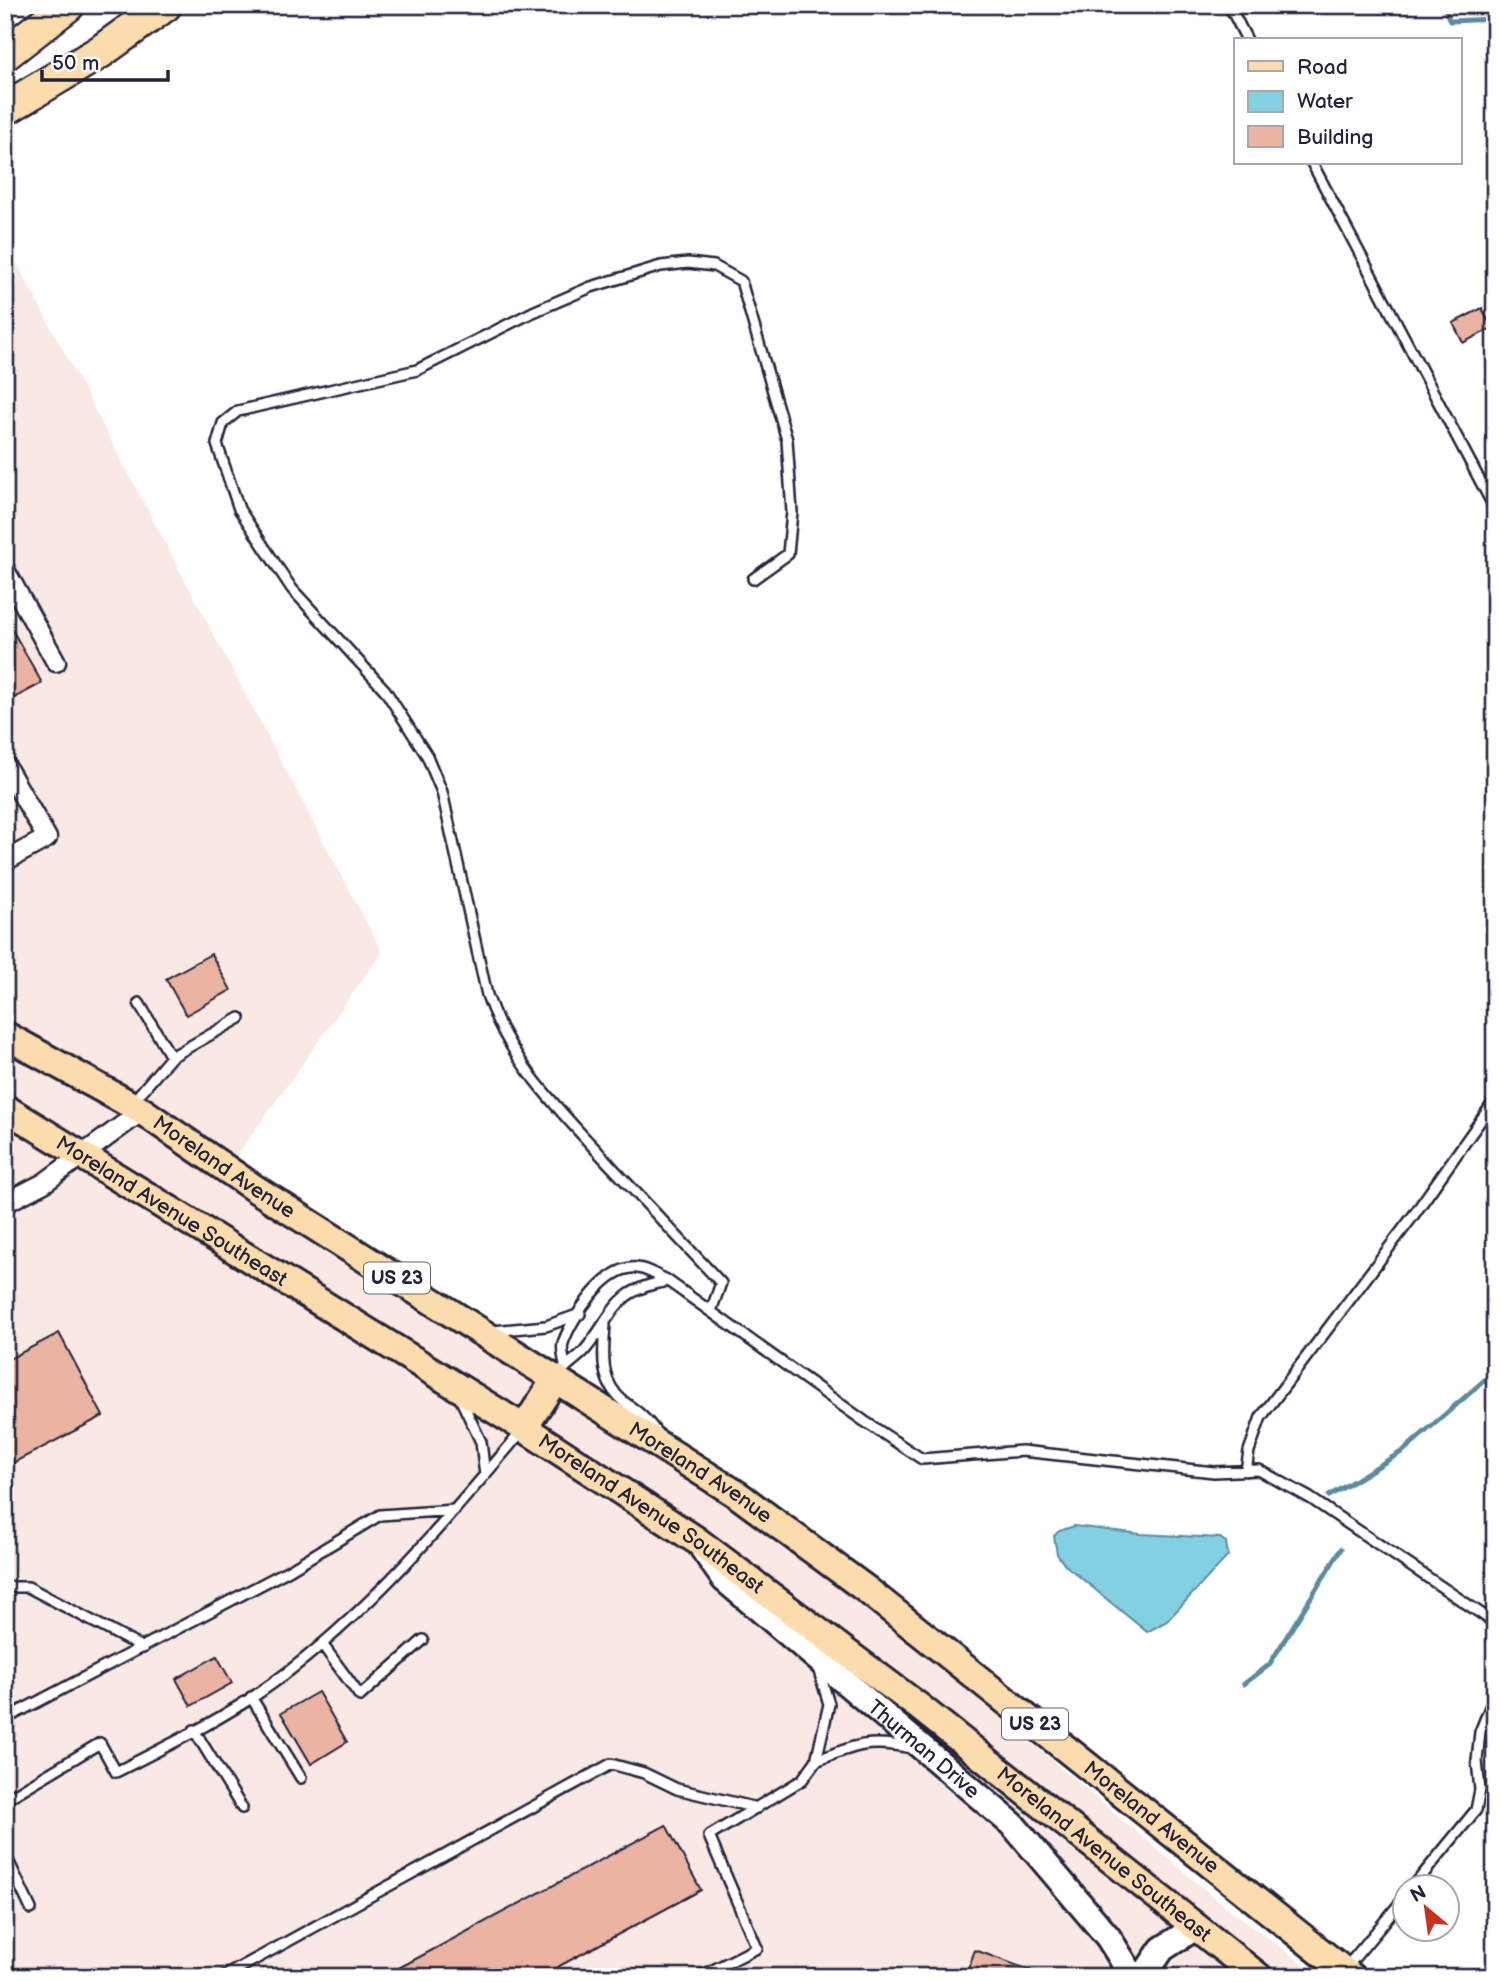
<svg xmlns="http://www.w3.org/2000/svg" width="1500" height="1982" viewBox="0 0 1500 1982" font-family="'Balsamiq Sans',sans-serif">
<rect width="100%" height="100%" fill="#fff"/>
<filter id="ink" filterUnits="userSpaceOnUse"><feTurbulence type="fractalNoise" baseFrequency=".0143" numOctaves="2"/><feDisplacementMap in="SourceGraphic" scale="14" xChannelSelector="R" yChannelSelector="G"/><feConvolveMatrix kernelMatrix="1 2 1 2 8 2 1 2 1" color-interpolation-filters="sRGB"/></filter>
<g filter="url(#ink)">
<!-- built -->
<path fill="#f9e8e3" d="M5,241L382,952L229,1167L543,1362L838,1579L1211,1895L1320,1977H5Z"/>
<!-- water -->
<path fill="#83d0e2" stroke="#5c8a9f" stroke-width="2" d="M1074,1526L1141,1534L1220,1538L1226,1542L1228,1556L1167,1621L1147,1632L1064,1564L1057,1554L1054,1536L1059,1531Z"/>
<g fill="none" stroke-linecap="round" stroke-linejoin="round">
<!-- stream -->
<path stroke="#5c8a9f" stroke-width="5" d="M1443,5L1450,21L1495,19
M1329,1496L1403,1451L1495,1371
M1244,1684L1269,1665L1341,1549"/>
</g>
<!-- building -->
<path fill="#ebb3a2" stroke="#22223b" stroke-width="2" d="M1482,308L1492,328L1463,343L1453,323Z
M5,617L42,683L5,703Z
M211,954L231,990L186,1015L166,979Z
M59,1333L103,1416L13,1463L5,1448V1361Z
M217,1656L232,1683L191,1706L176,1679Z
M318,1692L347,1742L311,1764L281,1713Z
M666,1825L701,1890L539,1977H382Z
M975,1950L1043,1975V1977H965Z"/>
<g fill="none" stroke-linecap="round" stroke-linejoin="round">
<defs>
<path id="lane" d="M1229,5L1247,40
M1312,163L1495,509
M139,1003L171,1057
M131,1104L171,1057L240,1018
M711,1311L721,1283C684,1244 648,1205 611,1166C563,1114 510,1063 487,995L442,792L427,756L385,690L292,589L239,509L217,444L223,423L238,411L417,370L533,312L591,287L661,266L688,263L714,266L741,281L787,440L792,512L788,554L753,579
M605,1325C603,1354 599,1382 624,1402C638,1412 647,1419 657,1433
M493,1331L546,1326L580,1314
M565,1365C564,1358 561,1349 563,1343C572,1317 606,1265 637,1268C646,1268 659,1277 667,1280
M558,1376C565,1365 576,1360 585,1350C616,1312 613,1290 668,1281L864,1421L922,1459L1022,1451L1214,1472L1259,1470L1310,1498L1495,1623
M460,1398L481,1442L485,1475
M1246,1471L1249,1451L1261,1417L1413,1216L1495,1100
M5,1587H28L143,1648
M322,1644L360,1696L423,1640
M251,1697L301,1778
M5,1719L289,1570L380,1515L455,1510
M194,1730L242,1808
M816,1761C855,1745 869,1739 912,1748
M5,1800L100,1743L116,1772C169,1745 225,1718 273,1683C368,1614 447,1520 522,1431
M5,1854L31,1909
M1412,1888L1476,1810L1480,1790L1477,1761L1480,1732L1495,1695
M1345,1969L1406,1896
M223,1977L611,1764L644,1773L677,1789L757,1808
M699,1977L757,1948L709,1836L802,1780L816,1761L829,1704L818,1668"/>
<path id="street" d="M5,570L56,662
M5,765L47,838L5,861
M5,1203L44,1183L142,1111"/>
<g id="secondary">
<path id="s1" d="M703,1549L724,1579L1013,1825L1108,1937L1133,1977"/>
<path d="M1143,1977L1162,1949L1196,1927"/>
</g>
<g id="primary">
<path id="s2" d="M5,1035L142,1111L254,1188L738,1495L867,1590L1352,1977"/>
<path id="s3" d="M5,1108L524,1428L696,1540L918,1706L1259,1977"/>
<path d="M524,1428L556,1378"/>
</g>
<path id="highway" d="M5,54L68,5
M5,109L100,52L165,5"/>
</defs>
<!-- lane casing -->
<use href="#lane" stroke="#22223b" stroke-width="14"/>
<!-- street casing -->
<use href="#street" stroke="#22223b" stroke-width="23"/>
<!-- secondary casing -->
<use href="#secondary" stroke="#22223b" stroke-width="30"/>
<!-- primary casing -->
<use href="#primary" stroke="#22223b" stroke-width="32"/>
<!-- highway casing -->
<use href="#highway" stroke="#22223b" stroke-width="37"/>
<!-- lane -->
<use href="#lane" stroke="#fff" stroke-width="9"/>
<!-- street -->
<use href="#street" stroke="#fff" stroke-width="18"/>
<!-- secondary -->
<use href="#secondary" stroke="#fff" stroke-width="24"/>
<!-- primary -->
<use href="#primary" stroke="#fcdcac" stroke-width="26"/>
<!-- highway -->
<use href="#highway" stroke="#fcdcac" stroke-width="32"/>
</g>
</g>
<g text-anchor="middle" dominant-baseline="central" stroke-width="5" stroke-linejoin="round" paint-order="stroke">
<!-- shield labels -->
<g fill="#fff" stroke="#646476" stroke-width="2">
<rect x="364" y="1262.5" width="66" height="31" rx="5"/>
<rect x="1002" y="1708.5" width="66" height="31" rx="5"/>
</g>
<g font-size="19" font-weight="bold" fill="#22223b">
<text x="397" y="1278">US 23</text>
<text x="1035" y="1724">US 23</text>
</g>
<!-- street labels -->
<g font-size="21" fill="#22223b" stroke="#fff">
<text stroke="none"><textPath href="#s2" startOffset="256">Moreland Avenue</textPath></text>
<text stroke="none"><textPath href="#s3" startOffset="196">Moreland Avenue Southeast</textPath></text>
<text stroke="none"><textPath href="#s2" startOffset="822">Moreland Avenue</textPath></text>
<text stroke="none"><textPath href="#s3" startOffset="763">Moreland Avenue Southeast</textPath></text>
<text stroke="none"><textPath href="#s1" startOffset="299">Thurman Drive</textPath></text>
<text stroke="none"><textPath href="#s2" startOffset="1390">Moreland Avenue</textPath></text>
<text stroke="none"><textPath href="#s3" startOffset="1330">Moreland Avenue Southeast</textPath></text>
</g>
</g>
<!-- margin -->
<rect width="1500" height="1982" fill="none" stroke="#fff" stroke-width="28"/>
<rect x="14" y="14" width="1472" height="1954" fill="none" stroke="#22223b" stroke-width="2.5" filter="url(#ink)"/>
<!-- legend -->
<rect x="1234" y="38" width="228" height="126" fill="#ffffff" stroke="#a7a7b1" stroke-width="2"/>
<rect x="1248" y="61" width="35" height="10" fill="#fcdcac" stroke="#a7a7b1" stroke-width="2"/>
<text x="1297" y="74" font-size="21" fill="#22223b">Road</text>
<rect x="1248" y="91" width="35" height="21" fill="#83d0e2" stroke="#a7a7b1" stroke-width="2"/>
<text x="1297" y="108" font-size="21" fill="#22223b">Water</text>
<rect x="1248" y="126" width="35" height="21" fill="#ebb3a2" stroke="#a7a7b1" stroke-width="2"/>
<text x="1297" y="144" font-size="21" fill="#22223b">Building</text>
<!-- north arrow -->
<g transform="translate(1426 1908) rotate(331)"><circle r="33" fill="#ffffff" stroke="#a7a7b1" stroke-width="2"/>
<path d="M0-5L12 26L0 18L-12 26Z" fill="#c8321e"/>
<text y="-10" font-size="19" font-weight="bold" text-anchor="middle" fill="#22223b">N</text>
</g>
<!-- scale -->
<path d="M42 70v10h126v-10" fill="none" stroke="#22223b" stroke-width="3.5"/>
<text x="52" y="70" font-size="21" fill="#22223b" stroke="#ffffff" stroke-width="5" paint-order="stroke">50 m</text>
</svg>
